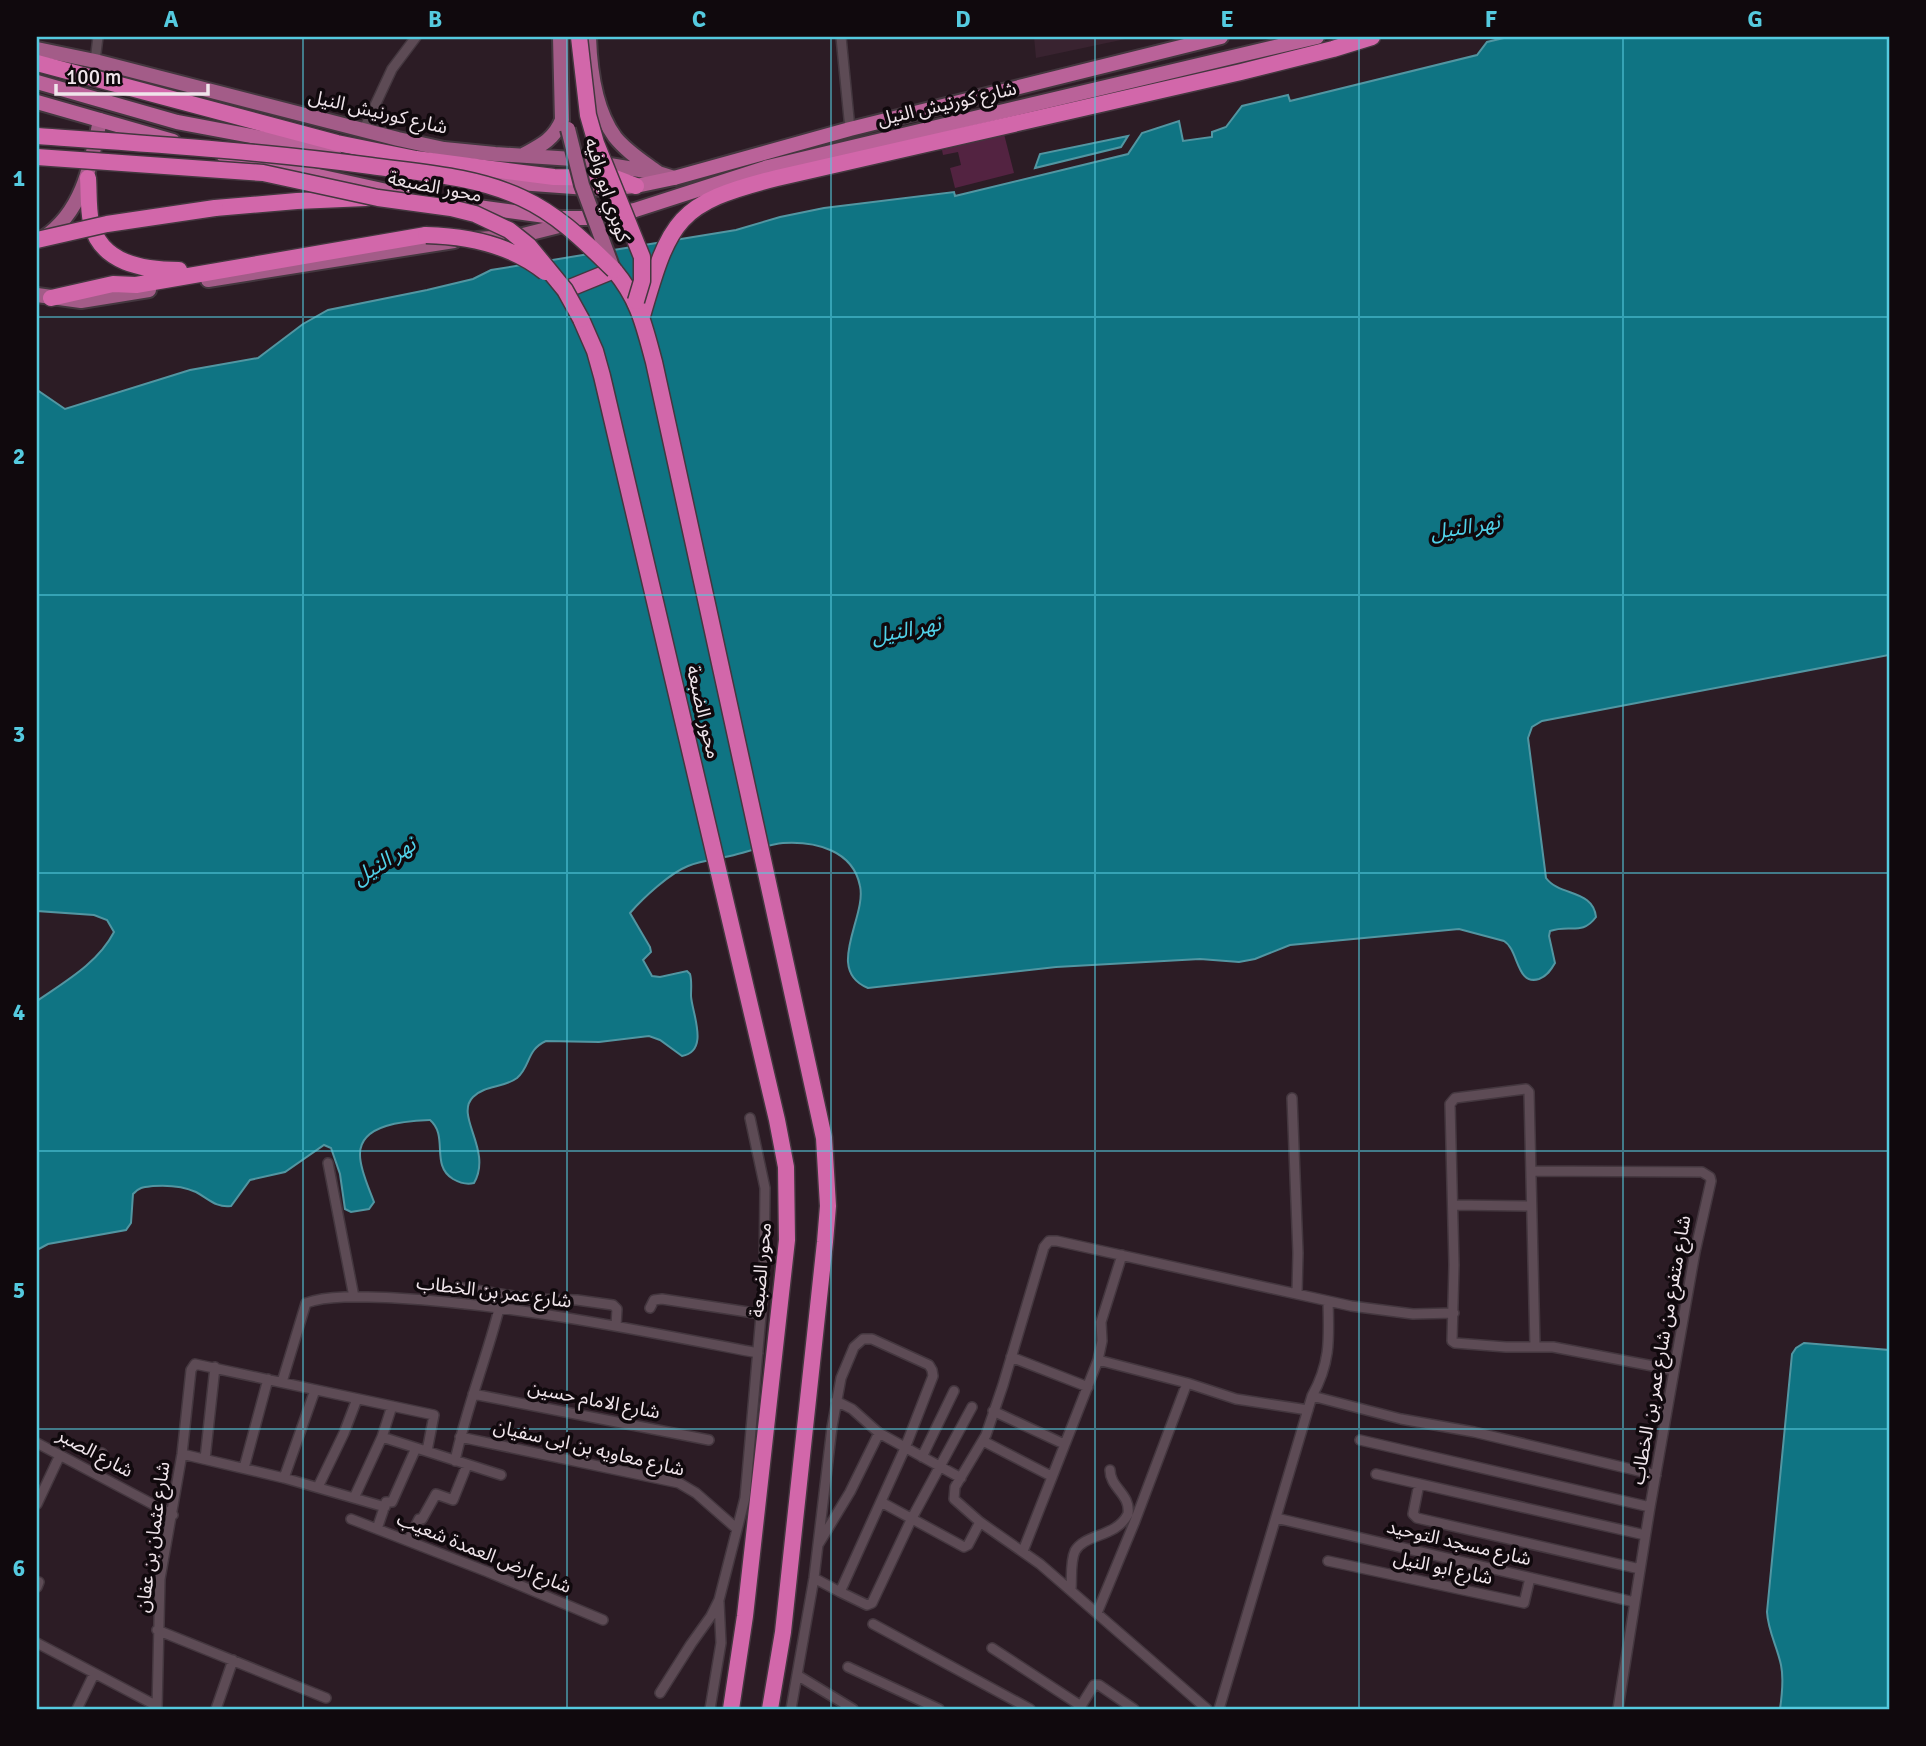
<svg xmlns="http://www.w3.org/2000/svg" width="1926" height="1746" viewBox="0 0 1926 1746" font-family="Signika,'Noto Sans Arabic',sans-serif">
<rect width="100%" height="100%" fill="#2c1c25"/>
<!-- built -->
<path fill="#392330" d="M1034,37H1135L1036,58Z"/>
<!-- green -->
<path fill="#532341" d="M1004,134L1014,173L955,188L950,168L961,165L958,152L943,155L942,150Z"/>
<!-- water -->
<path fill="#0f7483" stroke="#5296a2" stroke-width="2" d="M1508,37H1889V655L1542,721L1532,727L1528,738L1546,878C1560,897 1593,889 1596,917C1582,936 1570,924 1550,931L1549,936L1555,963C1551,970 1547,976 1539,979C1516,986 1519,950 1504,941L1459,929L1290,945L1255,959L1239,962L1200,959L1056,967L868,988C824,970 867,917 860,886C853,850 815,841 783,843C766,845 747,852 730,856C717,859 701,861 688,866C670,873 643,898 630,913L650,947L651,952L643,960L652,976L660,977L687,971L690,974C692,981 691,988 691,996C692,1013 710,1051 682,1056L660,1040L649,1036L599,1042L546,1041C526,1050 531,1066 517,1078C504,1088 485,1085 473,1097C454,1116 493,1150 474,1183C467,1185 460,1183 453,1179C430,1165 449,1136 430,1120C408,1121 359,1123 360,1155C360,1170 369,1188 374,1202L369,1209L351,1212L345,1209L340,1174L331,1148L324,1145L285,1172L250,1180L231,1206C216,1208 209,1199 196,1192C183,1186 167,1185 153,1186C144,1187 139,1187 133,1194L131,1223L126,1230L48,1244L37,1250V1001C66,981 98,963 114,932L107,920L94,915L37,911V390L65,409L190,370L258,358L303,324L328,310L427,290L473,279L491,270L736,230L780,217L824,208L954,192L955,196L1128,154L1142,133L1179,121L1183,141L1212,137V132L1226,127L1242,106L1288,95L1290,101L1477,55L1487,42Z
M1128,136L1121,147L1035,168L1040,154Z
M1804,1343L1889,1350V1709H1780C1782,1695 1784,1679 1781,1665C1777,1646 1768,1631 1767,1612L1792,1354L1796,1348Z"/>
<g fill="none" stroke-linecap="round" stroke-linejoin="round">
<defs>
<path id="minor" d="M841,37L850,129
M95,61L98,37
M364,129L392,69L416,37
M1292,1098L1298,1253L1297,1293
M328,1163L354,1297
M1531,1171L1702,1172L1710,1177L1711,1181L1695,1252L1650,1507L1618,1709
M1453,1205L1530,1206
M457,1287L532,1299L577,1300L613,1305L617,1309L616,1326
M650,1308L654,1300L662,1299L761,1314
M1535,1346L1529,1092L1526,1089L1455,1098L1450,1104L1454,1265L1452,1341L1455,1343L1506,1347H1553L1674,1370
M1011,1357L1088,1387
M1098,1360L1187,1383
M282,1382L306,1303C330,1294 369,1297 395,1298C517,1305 638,1330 758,1353
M473,1394L709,1440
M1312,1396L1401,1419L1474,1432L1656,1475
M836,1401L852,1409L879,1433L961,1478
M993,1411L1064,1444
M382,1437L501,1475
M460,1437L679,1483L696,1493L737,1529
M1360,1440L1650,1507
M983,1441L1051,1476
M37,1443L173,1515
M182,1454L284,1478L385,1507
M922,1457L954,1391
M205,1459L215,1367
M455,1461C466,1409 486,1360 499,1309
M244,1468L268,1379
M97,1474L102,1453
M1376,1474L1645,1535
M284,1478L315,1390
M1419,1484L1413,1514L1417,1518L1640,1569
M318,1487L344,1433L357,1399
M354,1498L382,1437L392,1406
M881,1502L964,1547L968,1545L980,1522
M37,1504L60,1455
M1276,1518L1634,1602
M351,1519L488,1572L603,1620
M377,1529L386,1502H392L416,1448
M408,1541L419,1519H422L436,1494L453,1500L467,1465
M818,1545L850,1492L879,1433
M1023,1551L1098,1360L1102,1341L1101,1322L1122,1255
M1328,1561L1524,1603L1530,1578
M37,1587L39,1582
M1071,1589C1072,1578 1070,1562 1075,1551C1085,1533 1116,1538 1128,1514C1131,1494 1110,1488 1110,1470
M840,1592L867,1605L872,1603L912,1518L972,1407
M1097,1613L1135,1521L1187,1383L1236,1399L1308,1410
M873,1624L1030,1709
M157,1630L326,1698
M37,1643L157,1706
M992,1648L1081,1706
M848,1667L939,1709
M797,1675L853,1709
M660,1693L691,1644L711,1616L719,1600L745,1498L764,1281L765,1188L750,1118
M77,1709L94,1674
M157,1709L160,1579L182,1454L191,1370L195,1364L434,1415L427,1451
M216,1709L233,1660
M710,1709L721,1643L719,1602
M791,1709L814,1578L832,1427L841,1378L854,1347L863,1339H872L929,1365L932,1370L933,1376L905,1448L840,1592L814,1578
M1079,1709L1094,1685H1099L1134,1709
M1207,1709L1040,1564L980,1522L954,1499L955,1487L986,1435L1003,1385L1044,1247L1049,1241H1057L1351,1306L1413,1314L1454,1313
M1219,1709L1312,1396C1331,1362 1329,1338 1328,1301"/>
<path id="primary" d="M589,37C590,69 595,110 615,137C626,151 642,161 657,172
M37,49L95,61L398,139L444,149L495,154L573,159L658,173L674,178
M525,154C542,145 554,139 562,120L560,37
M43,238C83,212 91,164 100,120
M477,239L519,236L571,223
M208,280L454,241
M37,295L81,301L149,290"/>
<path id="trunk" d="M37,82L177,122L272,140L335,156
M37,102L173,141
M223,155L405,195
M489,181L601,189L636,186L674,178L850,129L1221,37
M463,205L560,218H589L635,210L768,167L1317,37"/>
<path id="motorway" d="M37,63L337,143L416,159L484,168L554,177L615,178L636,186
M88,178C89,192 88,208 91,222C100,264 144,270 179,270
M215,208L297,201L366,198
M565,290L614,270C639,300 644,325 654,362L824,1138L828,1206L825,1242L783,1632L770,1709
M51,298L113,284L136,285L426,235
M642,316C670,219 677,203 777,178L1241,72L1333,49L1372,37
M581,319L595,351L602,376L777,1120L786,1167L787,1240L745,1616L731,1709"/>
</defs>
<!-- minor casing -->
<use href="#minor" stroke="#44373f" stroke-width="12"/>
<!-- primary casing -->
<use href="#primary" stroke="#44373f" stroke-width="18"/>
<!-- trunk casing -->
<use href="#trunk" stroke="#44373f" stroke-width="18"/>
<!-- motorway casing -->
<use href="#motorway" stroke="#44373f" stroke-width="19"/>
<!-- minor -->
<use href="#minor" stroke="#5d4b55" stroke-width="9"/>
<!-- primary -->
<use href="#primary" stroke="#a35c88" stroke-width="14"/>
<!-- trunk -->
<use href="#trunk" stroke="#ba6299" stroke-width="14"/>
<!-- motorway -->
<use href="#motorway" stroke="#d267aa" stroke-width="16"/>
<defs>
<path id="primary-bridge" d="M568,129L582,185L613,269"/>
<path id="motorway-bridge" d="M579,37L588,115L596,143L642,257V281L636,301
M37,136C149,144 260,151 371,166C422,173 475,176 522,198C559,215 585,242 614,270
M37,157L263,173L378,198L451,208L475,214L509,230L529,246L565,290L581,319
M426,235C467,236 511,245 545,272
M37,240L107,224L215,208"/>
</defs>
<!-- primary-bridge casing -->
<use href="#primary-bridge" stroke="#44373f" stroke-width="18" stroke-linecap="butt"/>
<!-- motorway-bridge casing -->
<use href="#motorway-bridge" stroke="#44373f" stroke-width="19" stroke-linecap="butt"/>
<!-- primary-bridge -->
<use href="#primary-bridge" stroke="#a35c88" stroke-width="14"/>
<!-- motorway-bridge -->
<use href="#motorway-bridge" stroke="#d267aa" stroke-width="16"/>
</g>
<!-- grid -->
<path fill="none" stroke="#55cadf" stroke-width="2" stroke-opacity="0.55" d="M303,37V1709M567,37V1709M831,37V1709M1095,37V1709M1359,37V1709M1623,37V1709M37,317H1889M37,595H1889M37,873H1889M37,1151H1889M37,1429H1889"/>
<g text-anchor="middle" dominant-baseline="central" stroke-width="7" stroke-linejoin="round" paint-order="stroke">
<!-- street labels -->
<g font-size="19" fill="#f0e5eb" stroke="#10090d">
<text transform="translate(947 104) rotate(-13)">شارع كورنيش النيل</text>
<text transform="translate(378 112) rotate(13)">شارع كورنيش النيل</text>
<text transform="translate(435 187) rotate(11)">محور الضبعة</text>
<text transform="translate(607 190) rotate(72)">كوبري ابو وافيه</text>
<text transform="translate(703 712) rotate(77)">محور الضبعة</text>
<text transform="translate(761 1270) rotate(-85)">محور الضبعة</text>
<text transform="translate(494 1292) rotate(7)">شارع عمر بن الخطاب</text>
<text transform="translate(1661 1350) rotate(-80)">شارع متفرع من شارع عمر بن الخطاب</text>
<text transform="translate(594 1400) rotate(11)">شارع الامام حسين</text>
<text transform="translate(589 1448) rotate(13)">شارع معاويه بن ابى سفيان</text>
<text transform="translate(95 1453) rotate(28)">شارع الصبر</text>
<text transform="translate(153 1537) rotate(-82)">شارع عثمان بن عفان</text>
<text transform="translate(1459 1543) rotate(13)">شارع مسجد التوحيد</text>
<text transform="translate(484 1553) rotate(22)">شارع ارض العمدة شعيب</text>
<text transform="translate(1443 1568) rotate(12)">شارع ابو النيل</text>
</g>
<!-- water labels -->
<g font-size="21" font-style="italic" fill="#51d2e9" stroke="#10090d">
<text transform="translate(1465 527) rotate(-9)">نهر النيل</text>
<text transform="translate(906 630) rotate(-11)">نهر النيل</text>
<text transform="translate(384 861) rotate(-32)">نهر النيل</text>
</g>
</g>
<!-- border -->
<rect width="1926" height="1746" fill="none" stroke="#10090d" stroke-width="77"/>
<!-- scale -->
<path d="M56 84v10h152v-10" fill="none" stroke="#f0e5eb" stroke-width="3.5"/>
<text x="66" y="84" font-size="21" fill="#f0e5eb" stroke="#10090d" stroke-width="5" paint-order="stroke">100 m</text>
<rect x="38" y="38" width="1850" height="1670" fill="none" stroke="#55cadf" stroke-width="2.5"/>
<g font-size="23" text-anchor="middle" font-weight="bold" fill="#55cadf">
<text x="171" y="27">A</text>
<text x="435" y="27">B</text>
<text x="699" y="27">C</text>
<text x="963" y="27">D</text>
<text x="1227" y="27">E</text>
<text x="1491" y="27">F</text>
<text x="1755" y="27">G</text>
<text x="19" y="186">1</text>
<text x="19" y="464">2</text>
<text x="19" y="742">3</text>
<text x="19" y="1020">4</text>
<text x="19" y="1298">5</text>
<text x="19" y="1576">6</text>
</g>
</svg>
